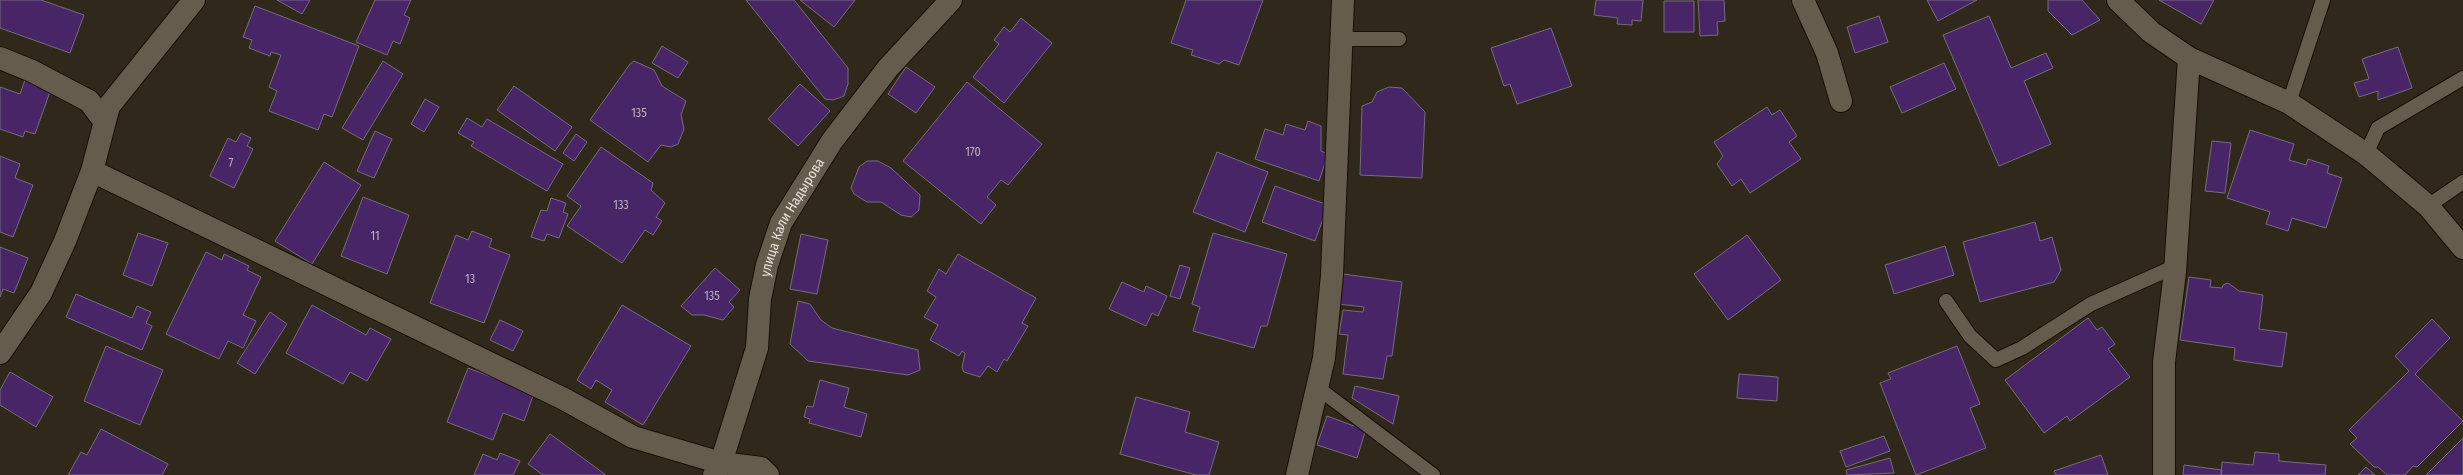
<svg xmlns="http://www.w3.org/2000/svg" width="2463" height="475" viewBox="0 0 2463 475" font-family="'Fira Sans Condensed',sans-serif">
<rect width="100%" height="100%" fill="#30281b"/>
<!-- building -->
<path fill="#472566" stroke="#746d7c" d="M0,0H41L84,15L70,53L0,28Z
M277,0H310L302,14Z
M375,0H411L404,15L410,18L400,44L393,41L387,55L356,42Z
M746,0H794L848,68V84L844,96L833,100L825,99Z
M800,0H855L834,27Z
M1186,0H1263L1239,65L1224,60L1219,64L1191,55L1193,50L1171,43Z
M1596,0H1643L1641,21L1632,20V25L1617,24L1618,18L1594,15Z
M1698,0H1724L1725,21L1717,22L1718,35L1700,36Z
M1927,0H1977L1938,21Z
M2048,0H2082L2100,20L2072,35L2048,11Z
M2159,0H2214L2201,24Z
M1664,1H1694V32H1664Z
M255,6L359,46L332,117L324,114L318,130L269,111L277,91L269,87L281,55L271,52L270,56L249,48L252,40L243,37Z
M1879,16L1888,42L1855,53L1847,27Z
M1989,16L2011,68L2046,53L2053,68L2024,81L2051,144L1999,166L1943,35Z
M1021,18L1052,43L1004,103L973,77L999,44L994,40L1004,27L1010,32Z
M1551,28L1572,86L1517,104L1510,84L1504,86L1491,48Z
M662,46L688,62L678,78L652,63Z
M2398,47L2412,88L2378,100V91L2359,97L2354,83L2369,79L2362,59Z
M383,61L403,74L363,140L342,128Z
M634,61L654,70L662,86L686,101L681,115L684,129L678,144L671,147L661,145L648,162L590,120L630,64Z
M1944,63L1956,89L1902,113L1890,87Z
M906,67L935,87L916,113L888,94Z
M26,77L52,86L35,134L25,131L23,137L0,129V87L20,94Z
M967,82L1042,144L1008,185L1001,180L987,197L996,205L981,224L903,161Z
M800,84L830,111L798,146L768,119Z
M514,86L572,127L555,151L497,110Z
M1389,87L1402,88L1425,112L1422,178L1360,175L1362,106L1372,102L1377,92Z
M425,99L439,107L424,132L411,124Z
M1767,107L1772,115L1780,110L1797,136L1789,142L1801,159L1750,193L1741,179L1732,186L1717,164L1723,156L1714,142Z
M467,118L482,127L487,119L563,164L547,191L471,146L474,142L458,133Z
M1308,121L1321,126V151L1328,154L1319,181L1255,159L1265,129L1283,135L1286,124L1305,130Z
M2250,130L2294,144L2289,160L2306,165L2308,159L2329,166L2327,173L2342,178L2326,228L2292,218L2288,231L2266,224L2270,212L2227,198Z
M375,131L392,139L374,178L357,171Z
M241,133L251,138L247,146L253,149L234,188L210,176L228,138L236,142Z
M576,134L587,142L574,161L563,153Z
M2212,141L2231,143L2225,193L2205,191Z
M601,147L653,183L651,190L665,203L656,217L662,221L653,235L645,230L622,263L567,226L581,206L567,196Z
M1217,152L1268,172L1245,232L1193,212Z
M0,156L20,164L15,178L33,185L13,237L0,232Z
M867,161H878L891,168L920,195L919,210L911,217L901,215L881,202H867L854,194L851,188L859,167Z
M324,162L361,185L312,264L275,241Z
M1275,186L1328,205L1315,241L1262,222Z
M363,197L409,215L387,274L341,256Z
M551,198L566,203L563,212L568,214L559,238L547,234L544,241L531,237L541,210L547,211Z
M2035,222L2040,241L2052,237L2061,270L2054,282L1980,302L1963,242Z
M472,231L492,239L489,247L510,255L484,323L430,303L456,235L468,240Z
M138,233L168,243L152,286L123,275Z
M1213,233L1287,254L1267,326H1261L1254,348L1193,331L1200,307L1192,304Z
M801,234L828,240L817,294L790,289Z
M1747,235L1781,280L1728,320L1694,274Z
M1945,246L1954,275L1894,294L1885,265Z
M0,247L28,258L14,293L3,289L0,297Z
M206,252L222,260L224,254L249,266L247,270L261,277L243,315L256,321L243,348L228,341L219,359L166,334Z
M958,254L1036,298L1022,323L1028,326L1007,361L1004,359L997,372L988,366L980,377L964,372L962,368L965,353L962,351L959,356L930,340L938,325L924,317L936,297L927,291L939,269L946,274Z
M1180,265L1190,268L1180,299L1170,296Z
M715,268L740,290L729,302L734,307L723,320L704,315H692L681,306Z
M1343,274L1402,282L1392,356H1387L1383,379L1343,374L1348,335L1339,334L1343,310L1363,312L1364,307L1339,304Z
M2189,277L2211,280L2210,287L2222,288L2223,285L2228,283L2239,291L2263,295L2259,329L2287,333L2282,367L2234,360L2235,348L2180,340Z
M1122,282L1144,292L1146,286L1167,296L1158,316L1152,313L1146,326L1109,309Z
M76,294L132,318L137,306L151,312L146,323L152,326L142,350L66,317Z
M798,301L810,304L821,320L832,328L918,350L920,370L908,375L808,361L790,344Z
M312,305L366,335L370,328L391,339L367,381L350,372L343,384L286,353Z
M622,305L691,346L643,425L605,402L612,390L596,380L591,389L577,380Z
M270,312L287,324L255,374L237,363Z
M2088,318L2097,330L2102,327L2115,344L2108,349L2130,377L2070,421L2067,416L2044,433L2005,380Z
M2432,319L2450,338L2415,374L2463,421L2417,467L2413,466L2405,475H2387L2378,467H2374L2350,444L2357,438L2349,430L2409,371L2395,356Z
M500,320L523,331L513,351L490,340Z
M106,346L163,370L140,425L84,401Z
M1957,346L1980,404L1970,408L1986,448L1916,475L1880,383L1891,379L1888,373Z
M468,368L534,393L524,421L503,413L493,440L447,422Z
M10,372L53,397L36,427L0,405V390Z
M1739,374L1778,377L1777,401L1737,398Z
M820,380L849,388L844,407L867,414L861,437L809,423L810,419L804,417L807,406L813,407Z
M1355,386L1399,396L1393,424L1352,398Z
M1136,397L1190,412L1185,432L1219,442L1209,475H1196L1120,454Z
M1327,416L1354,426L1356,422L1367,426L1357,458L1317,445Z
M101,429L168,464L162,475H68L81,452L87,455Z
M550,434L606,475H543L528,464Z
M1884,436L1890,451L1846,467L1840,451Z
M2463,438V475H2426Z
M2255,452L2279,454V461L2326,465L2325,475H2221L2222,462L2253,465Z
M500,453L520,461L513,475H474L483,454L497,460Z
M2101,455L2108,475H2056L2054,471Z
M1890,458L1894,473L1847,475L1846,470Z
M2184,465L2222,470L2221,475H2183Z
M2366,467L2375,475H2358Z"/>
<g fill="none" stroke-linecap="round" stroke-linejoin="round">
<defs>
<path id="service" d="M1342,39H1399
M2289,103L2323,0
M2366,154L2378,128L2463,78
M2428,206L2463,182
M1946,301L1970,336L1996,360L2022,348L2091,304L2176,266
M1318,388L1433,475"/>
<path id="minor" d="M1803,0L1827,53L1841,101
M2118,0L2151,32L2189,58L2289,103L2366,154L2428,206L2463,248
M0,58L32,71L89,101L104,121
M92,171L564,399L633,437L721,463L761,468L768,475
M0,353L41,293L65,241L92,171L109,106L194,0
M1297,475L1324,358L1332,275L1343,0
M2164,475V362L2175,272L2189,58"/>
<g id="tertiary">
<path id="s1" d="M714,475L721,463L757,348L760,299L767,265L781,223L832,141L888,68L951,0"/>
</g>
</defs>
<!-- service casing -->
<use href="#service" stroke="#181005" stroke-width="16"/>
<!-- minor casing -->
<use href="#minor" stroke="#181005" stroke-width="24"/>
<!-- tertiary casing -->
<use href="#tertiary" stroke="#181005" stroke-width="24"/>
<!-- service -->
<use href="#service" stroke="#665c4d" stroke-width="14"/>
<!-- minor -->
<use href="#minor" stroke="#665c4d" stroke-width="22"/>
<!-- tertiary -->
<use href="#tertiary" stroke="#665c4d" stroke-width="22"/>
</g>
<g text-anchor="middle" dominant-baseline="central" stroke-width="4" stroke-linejoin="round" paint-order="stroke">
<!-- number labels -->
<g font-size="12" fill="#bdb0ba">
<text x="639" y="113">135</text>
<text x="973" y="152">170</text>
<text x="231" y="163">7</text>
<text x="621" y="205">133</text>
<text x="375" y="236">11</text>
<text x="470" y="279">13</text>
<text x="712" y="296">135</text>
</g>
<!-- street labels -->
<g font-size="14" fill="#e4dfd6" stroke="#261e11">
<text stroke="none"><textPath href="#s1" startOffset="272">улица Кали Надырова</textPath></text>
</g>
</g>
</svg>
